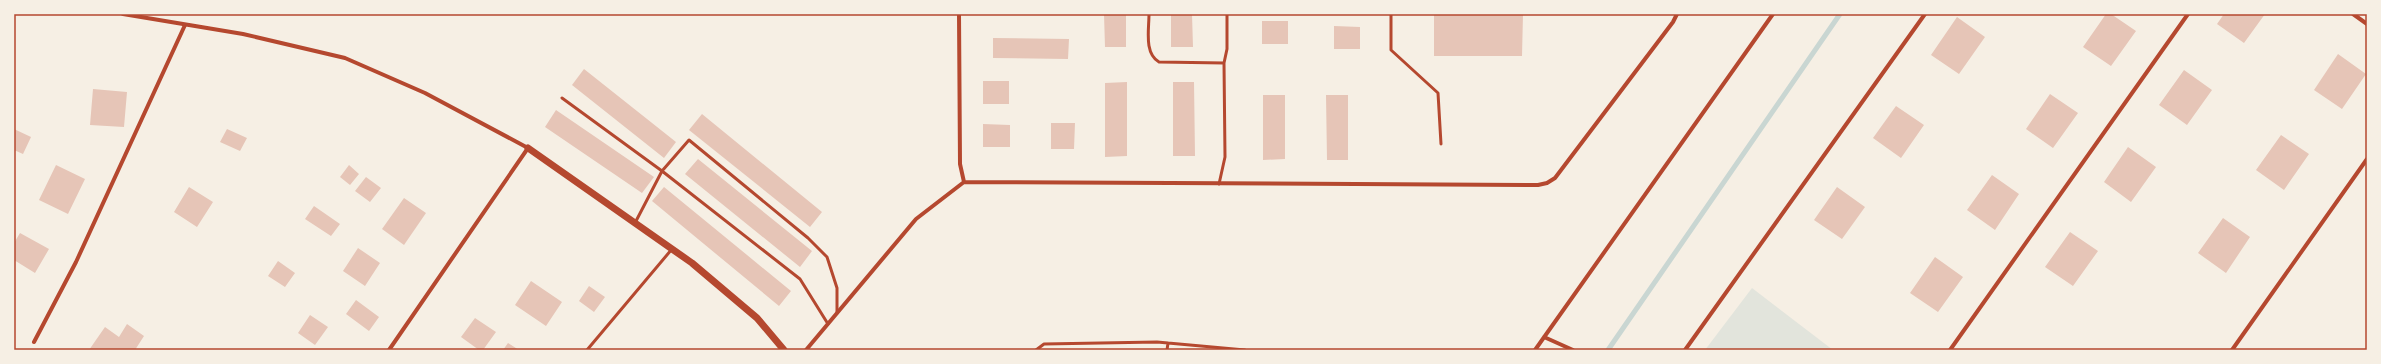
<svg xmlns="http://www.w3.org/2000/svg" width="2381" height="364" viewBox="0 0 2381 364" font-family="Mulish,sans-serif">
<rect width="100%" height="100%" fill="#f6efe4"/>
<!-- green -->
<path fill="#e2e4dc" d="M1752,288L1833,350H1705Z"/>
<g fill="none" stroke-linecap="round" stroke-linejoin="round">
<!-- stream -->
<path stroke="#c9d6d2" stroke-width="5" d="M1608,350L1840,14"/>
</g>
<!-- building -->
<path fill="#e6c5b7" d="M1104,14H1126V47H1105Z
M1171,14H1192L1193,47H1171Z
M1434,14H1523L1522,56H1434Z
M2106,14H2111L2136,31L2111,66L2083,47Z
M2224,14H2265L2244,43L2217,24Z
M1957,17L1985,37L1959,74L1931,55Z
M1262,21H1288V44H1262Z
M1334,26L1360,27V49H1334Z
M993,38L1069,39L1068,59L993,58Z
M2338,54L2366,74L2342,109L2314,90Z
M584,69L676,142L664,158L572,85Z
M2184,70L2212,90L2187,125L2159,105Z
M983,81H1009V104H983Z
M1127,82V156L1105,157V83Z
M1173,82H1194L1195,156H1173Z
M93,89L127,92L124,127L90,125Z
M2050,94L2078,113L2053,148L2026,129Z
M1263,95H1285V159L1263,160Z
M1326,95H1348V160H1327Z
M1896,106L1924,125L1901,158L1873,138Z
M556,110L654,177L642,193L545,127Z
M702,114L822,212L810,227L689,130Z
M1051,123H1075L1074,149H1051Z
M983,124L1010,125V147H983Z
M14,129L31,137L23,154L14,150Z
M227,129L247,138L240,151L220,142Z
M2281,135L2309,154L2284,190L2256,170Z
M2128,147L2156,167L2131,202L2104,182Z
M698,159L812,251L800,267L685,174Z
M56,165L85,179L68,214L39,200Z
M349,165L359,174L350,185L340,177Z
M1992,175L2019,194L1995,230L1967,210Z
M366,177L381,188L370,202L355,191Z
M189,187L213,202L197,227L174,212Z
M664,187L791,291L779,306L652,201Z
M1837,187L1865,207L1842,239L1814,220Z
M404,198L426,213L404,245L382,229Z
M314,206L340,224L331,236L305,219Z
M2223,218L2250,237L2226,273L2198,253Z
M2070,232L2098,251L2073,286L2045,267Z
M20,233L49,249L35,273L14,260V243Z
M358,248L380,263L365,286L343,271Z
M1935,257L1963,277L1938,312L1910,293Z
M278,261L295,273L285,287L268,276Z
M531,281L562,302L546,326L515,305Z
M589,286L605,297L594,312L579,301Z
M356,300L379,317L369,331L346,314Z
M310,315L328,327L315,345L298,333Z
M475,318L496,332L483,350H479L461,337Z
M127,324L144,336L135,350H89L105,327L119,337Z
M508,343L519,350H503Z"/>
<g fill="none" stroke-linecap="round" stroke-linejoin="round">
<!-- service -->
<path stroke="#b5482f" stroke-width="3" d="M1149,14C1149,30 1144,53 1159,62L1224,63
M1391,14V50L1438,93L1441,144
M562,98L662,171L800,279L828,324
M1219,184L1225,157L1224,63L1227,49V14
M635,223L662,171L689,140L808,238L827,257L837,288V313
M587,350L672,249
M1036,350L1044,344L1157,342L1245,350
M1167,350L1168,343"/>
<!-- minor -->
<path stroke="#b5482f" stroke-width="4" d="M123,14L243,34L345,58L425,93L528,148L389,350
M959,14L960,164L964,182L1538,185L1547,183L1555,178L1673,22L1677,14
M2353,14L2367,24
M1544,337L1573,350
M34,342L76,262L185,25
M806,350L916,219L964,182
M1535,350L1773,14
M1685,350L1925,14
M1950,350L2188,14
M2232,350L2367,159"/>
<!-- tertiary -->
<path stroke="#b5482f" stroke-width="7" d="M528,148L692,263L757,318L784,350"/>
</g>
<!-- border -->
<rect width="2381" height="364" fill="none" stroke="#f6efe4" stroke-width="30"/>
<rect x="15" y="15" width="2351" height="334" fill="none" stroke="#b5482f" stroke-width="1.5"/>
</svg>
